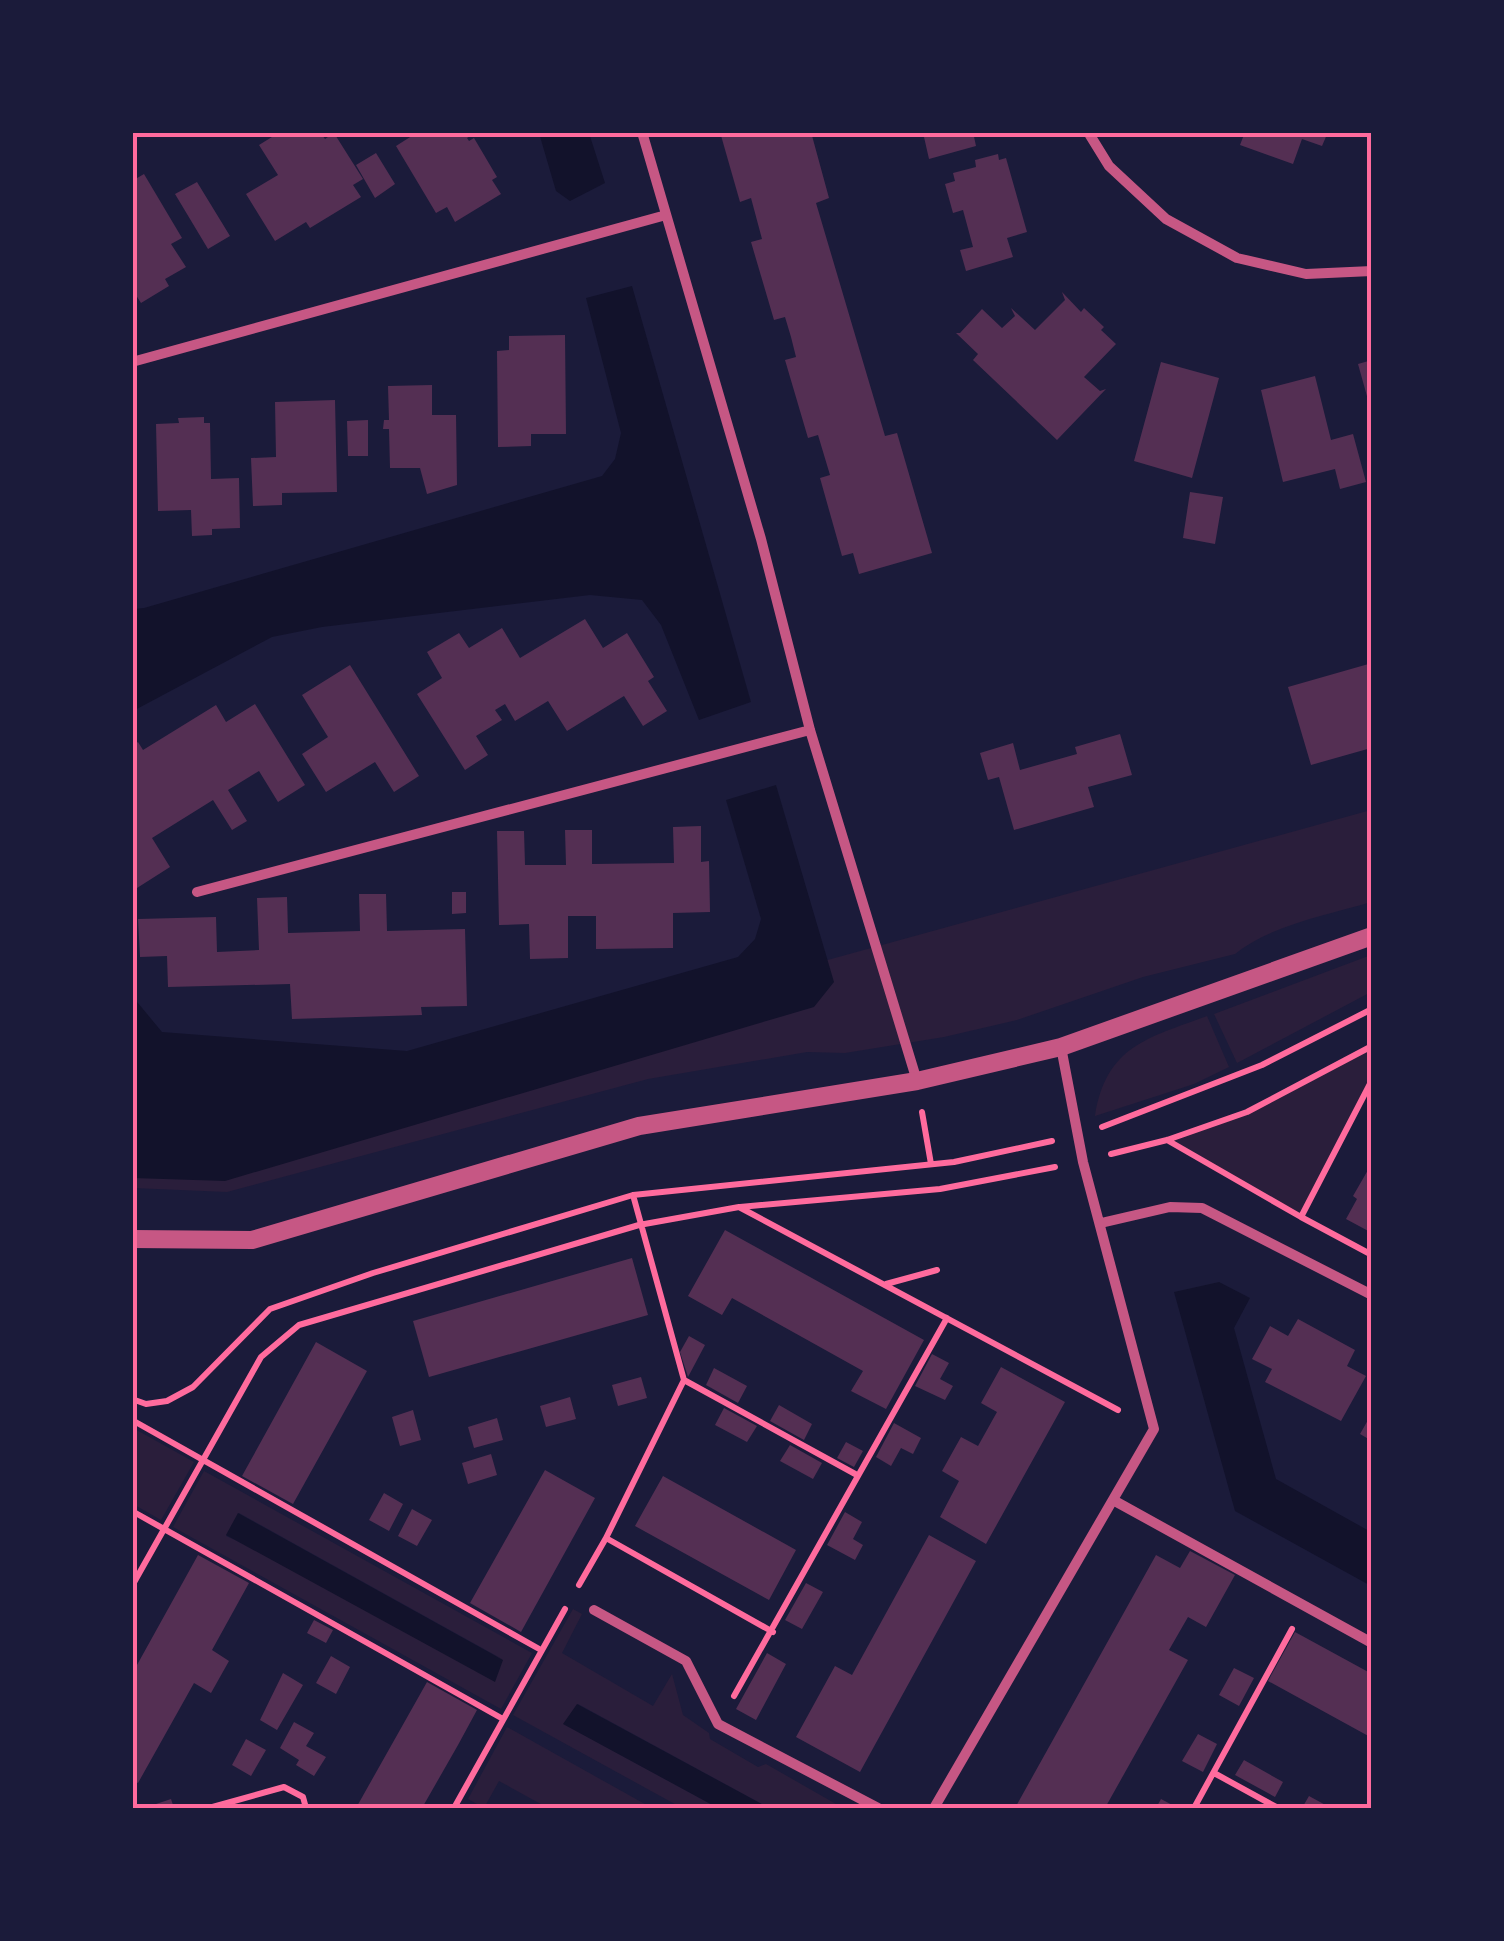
<svg xmlns="http://www.w3.org/2000/svg" width="1504" height="1941" viewBox="0 0 1504 1941" font-family="'Golos Text',sans-serif">
<rect width="100%" height="100%" fill="#1b1b3a"/>
<!-- green -->
<path fill="#2a1e3b" fill-rule="evenodd" d="M1371,810V902C1328,915 1271,925 1235,954L1143,977L1017,1020L944,1037L845,1053L807,1052L648,1079L227,1192L133,1188V1169L766,977Z
M1371,955V992L1237,1063L1214,1014Z
M1207,1016L1229,1067L1194,1084L1095,1116C1106,1046 1148,1038 1207,1016Z
M1371,1046V1080L1301,1217L1167,1140L1247,1112Z
M133,1428L194,1462L161,1520L133,1504Z
M204,1471L532,1653L501,1709L173,1527ZM239,1513L502,1659L226,1536Z
M573,1609L582,1614L562,1653L653,1706L672,1674L683,1715L709,1733L710,1739L758,1767L766,1764L843,1808H769L578,1704L564,1724L718,1808H682L513,1715Z
M507,1727L652,1808H548L499,1781L484,1808L468,1799Z"/>
<!-- water -->
<path fill="#12122b" d="M539,133H589L605,183L570,201L556,191Z
M632,286L751,702L699,720L661,625L642,600L590,595L322,627L272,637L133,711V609L144,608L602,476L615,459L621,433L586,298Z
M776,785L834,982L814,1007L225,1181L133,1178V997L162,1032L407,1051L738,957L755,939L761,919L726,800Z
M1219,1282L1250,1298L1234,1328L1276,1479L1371,1532V1586L1235,1511L1174,1292Z
M238,1513L503,1660L495,1682L226,1535Z
M577,1704L769,1808H718L563,1724Z"/>
<!-- building -->
<path fill="#542f53" d="M280,132H320L325,139L334,133L363,179L353,185L361,197L310,228L306,222L275,241L246,194L278,175L259,145Z
M418,132H476L467,138L469,141L474,138L497,177L492,180L501,194L455,222L447,207L436,213L396,146Z
M720,132H811L829,198L816,203L885,436L897,433L932,553L859,574L853,553L842,556L820,478L830,475L818,435L808,438L785,360L796,357L791,337L785,317L774,320L751,242L762,239L751,198L740,202Z
M936,132H973L976,146L929,159L924,137Z
M1245,132H1328L1322,146L1302,139L1293,164L1240,145Z
M376,153L395,184L375,198L356,165Z
M998,154L999,160L1006,158L1027,232L1007,238L1013,257L966,271L960,250L973,247L963,210L953,213L945,184L955,181L953,173L976,167L975,160Z
M144,174L182,238L171,244L186,267L165,279L169,286L141,303L132,289V181Z
M197,182L230,236L208,249L175,194Z
M1062,292L1081,312L1084,308L1104,327L1101,330L1116,344L1084,377L1100,391L1106,389L1057,440L973,360L978,354L956,333H960L982,309L1002,328L1015,316L1011,308L1035,330L1065,300Z
M565,335L566,434H531V446L498,447L497,351L509,350V336Z
M1372,360V407H1370L1358,364Z
M1161,362L1219,378L1192,478L1134,461Z
M1315,376L1331,440L1353,434L1366,482L1340,489L1335,469L1283,482L1261,390Z
M432,385V415H456L457,485L427,494L420,468H390L389,429H383L384,420H389L388,386Z
M335,400L337,492L282,493V505L253,506L251,458L276,457L275,402Z
M204,417V423H210L211,479L239,478L240,528L212,529V535L192,536L191,510L158,511L156,424L179,423L178,418Z
M368,420V456H348L347,421Z
M1190,492L1223,497L1215,544L1183,538Z
M585,619L603,648L627,633L654,677L648,681L667,711L643,726L624,696L567,731L548,701L515,721L505,704L495,710L502,720L476,736L488,755L465,770L417,694L442,678L427,652L459,633L469,648L502,628L520,658Z
M1372,663L1371,748L1311,765L1288,687Z
M350,665L419,776L394,792L375,762L326,792L302,754L328,737L302,695Z
M255,704L305,785L278,802L259,771L228,790L247,821L232,830L213,800L152,838L170,867L137,888L132,882V746L138,742L143,750L216,705L226,722Z
M1120,734L1132,775L1088,787L1094,807L1014,830L999,777L988,780L980,753L1013,743L1020,770L1077,754L1075,747Z
M701,826V862L709,861L710,912L673,913V948L596,949V916H568V958L530,959L529,924L499,925L497,831H524L525,865H566L565,830H592V864L674,863L673,827Z
M452,892H466V913L452,914Z
M359,894H386L387,931L465,929L467,1006L421,1007L422,1015L292,1019L290,984L168,987L167,956L140,957L138,919L216,917L217,952L259,950L257,898L287,897L288,933L360,931Z
M1372,1163V1233L1346,1219L1357,1199L1353,1196Z
M725,1230L924,1340L886,1409L851,1391L863,1371L732,1298L722,1315L688,1296Z
M632,1258L648,1315L429,1377L413,1321Z
M1298,1319L1355,1350L1347,1366L1366,1376L1341,1421L1265,1382L1272,1369L1252,1359L1270,1326L1288,1336Z
M689,1336L705,1345L688,1377L680,1352Z
M316,1342L367,1371L293,1504L242,1476Z
M932,1354L949,1363L940,1379L953,1386L945,1400L915,1386Z
M1001,1367L1065,1402L986,1544L940,1517L959,1481L942,1471L961,1437L978,1446L997,1412L981,1403Z
M714,1368L747,1386L738,1403L706,1385Z
M641,1377L647,1398L618,1406L612,1385Z
M570,1397L576,1419L546,1427L540,1406Z
M779,1405L812,1424L804,1440L770,1421Z
M724,1408L757,1426L747,1442L715,1425Z
M413,1410L421,1440L400,1446L392,1417Z
M1372,1413V1441L1360,1434Z
M497,1418L503,1440L474,1448L468,1427Z
M894,1423L921,1438L913,1454L901,1448L891,1466L876,1457Z
M846,1442L863,1451L854,1467L837,1458Z
M790,1445L822,1463L813,1479L780,1461Z
M491,1454L497,1475L468,1484L462,1463Z
M545,1470L595,1498L521,1632L470,1603Z
M663,1476L796,1550L769,1600L635,1526Z
M384,1493L403,1504L389,1531L369,1520Z
M412,1509L432,1520L417,1546L398,1536Z
M845,1512L862,1522L853,1539L863,1545L855,1560L827,1545Z
M929,1535L976,1561L860,1772L796,1737L835,1666L852,1675Z
M1190,1551L1235,1575L1206,1627L1188,1617L1169,1650L1188,1660L1105,1808H1015L1156,1555L1180,1568Z
M198,1555L249,1583L212,1650L229,1661L211,1693L194,1683L138,1783L132,1780V1674Z
M806,1583L823,1592L802,1629L785,1620Z
M314,1620L333,1630L326,1643L307,1633Z
M1295,1632L1372,1674V1738L1268,1681Z
M767,1653L786,1664L756,1720L736,1709Z
M331,1656L350,1667L336,1694L316,1683Z
M1234,1668L1254,1678L1239,1706L1219,1695Z
M283,1673L303,1685L277,1730L260,1720Z
M427,1682L477,1710L458,1745L422,1808H356Z
M294,1722L314,1733L306,1746L326,1757L314,1776L296,1765L299,1760L280,1748Z
M1198,1734L1217,1744L1203,1772L1182,1761Z
M246,1739L266,1750L251,1776L232,1765Z
M1244,1760L1283,1782L1275,1797L1235,1775Z
M1309,1796L1331,1808H1302Z
M171,1799L174,1808H144Z
M1161,1799L1178,1808H1156Z"/>
<g fill="none" stroke-linecap="round" stroke-linejoin="round">
<!-- path -->
<path stroke="#ff6b9d" stroke-width="6" d="M922,1112L931,1164
M1102,1127L1262,1065L1372,1009
M1167,1140L1301,1217L1372,1080
M1111,1154L1167,1140L1247,1112L1372,1046
M740,1207L940,1189L1055,1167
M1301,1217L1372,1255
M886,1284L937,1270
M684,1380L857,1475
M132,1399L146,1404L167,1401L193,1387L270,1309L373,1273L633,1195L954,1162L1052,1141
M132,1420L541,1650
M132,1511L503,1719
M606,1538L773,1632
M579,1585L606,1538L684,1380L633,1195
M132,1586L261,1357L299,1325L639,1225L739,1207L1118,1410
M734,1696L947,1318
M1214,1773L1278,1808
M209,1808L284,1787L303,1797L306,1808
M454,1808L565,1609
M1194,1808L1292,1629"/>
<!-- minor -->
<path stroke="#c65784" stroke-width="10" d="M642,132L761,539L810,730L917,1081
M1088,132L1109,166L1166,219L1237,258L1306,274L1372,271
M132,362L666,215
M197,892L810,730
M1101,1223L1170,1207L1202,1208L1372,1295
M1113,1500L1372,1643
M594,1610L686,1661L718,1724L878,1808
M934,1808L1154,1429L1083,1162L1061,1047"/>
<!-- tertiary -->
<path stroke="#c65784" stroke-width="18" d="M132,1239L252,1240L639,1126L917,1081L1061,1047L1372,936"/>
</g>
<!-- border -->
<rect width="1504" height="1941" fill="none" stroke="#1b1b3a" stroke-width="270"/>
<rect x="135" y="135" width="1234" height="1671" fill="none" stroke="#ff6b9d" stroke-width="4"/>
</svg>
